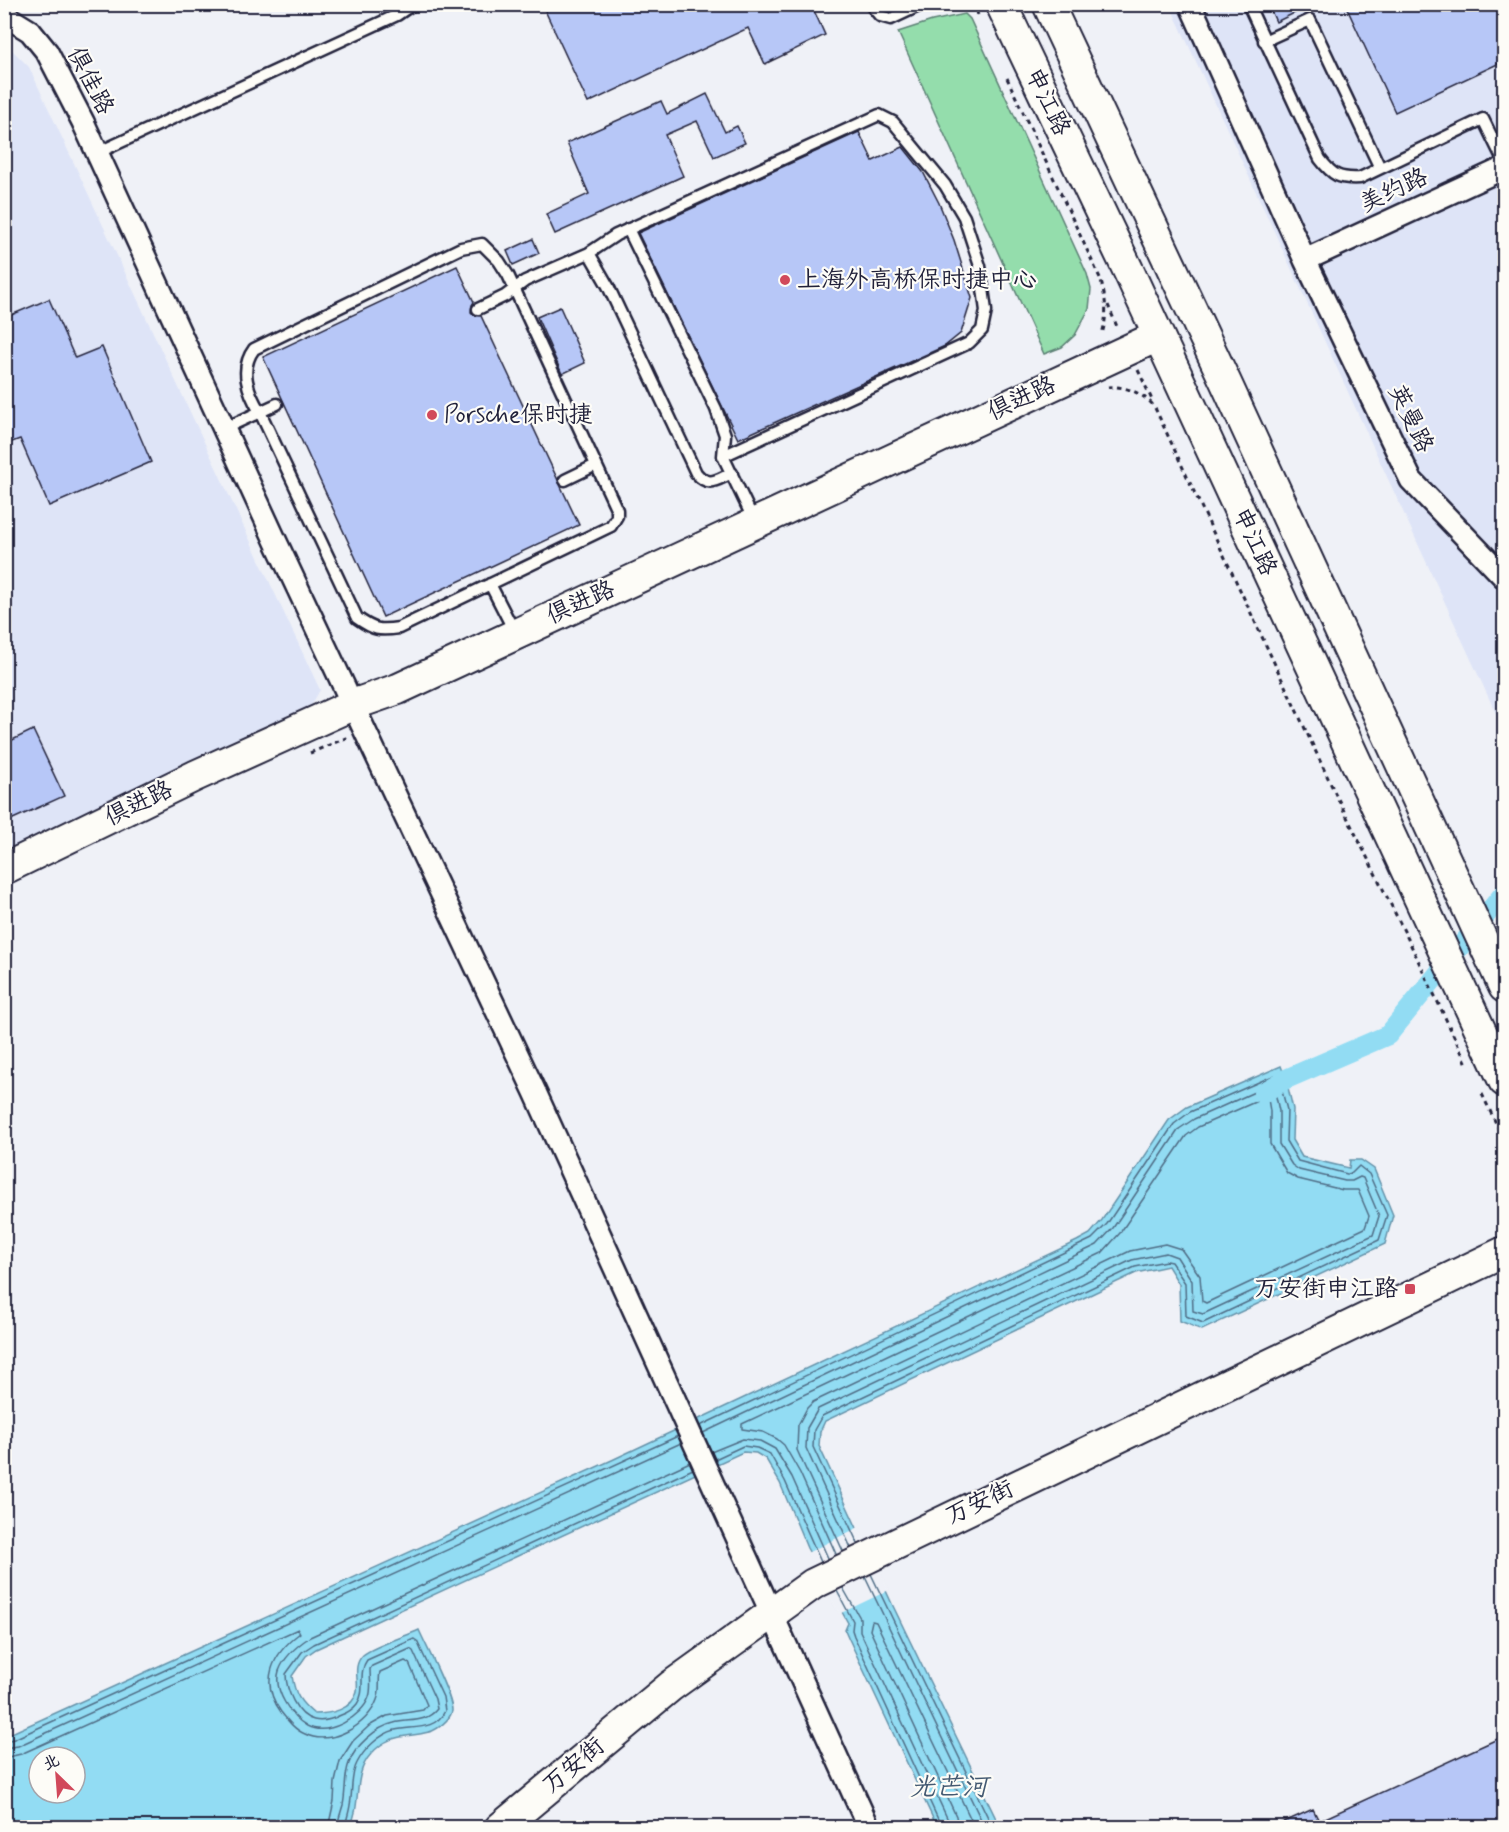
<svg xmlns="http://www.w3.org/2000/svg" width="1509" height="1832" viewBox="0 0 1509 1832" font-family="Mynerve,'LXGW WenKai TC',sans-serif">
<rect width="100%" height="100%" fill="#eff1f7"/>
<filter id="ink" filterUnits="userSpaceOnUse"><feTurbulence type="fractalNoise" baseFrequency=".0167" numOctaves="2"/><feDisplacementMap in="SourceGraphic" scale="12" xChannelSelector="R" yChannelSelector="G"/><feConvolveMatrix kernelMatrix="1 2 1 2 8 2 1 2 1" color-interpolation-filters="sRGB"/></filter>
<g filter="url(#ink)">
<!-- built -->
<path fill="#dee4f7" d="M1170,5H1504V731Z
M4,45L10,48L29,67L320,690L308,711L4,853Z"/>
<!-- green -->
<path fill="#94ddac" stroke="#5b8074" stroke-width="1.5" d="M965,14L970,19L1087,274L1091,289L1089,309L1075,335L1062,347L1044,354L898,32L932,21Z"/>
<!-- water -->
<path fill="#92dcf3" stroke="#6592a9" stroke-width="1.5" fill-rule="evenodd" d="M1281,1066L1286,1079L1293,1109L1292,1140L1302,1157L1349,1168L1350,1160H1361L1374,1169L1393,1215L1385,1244L1202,1330L1180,1321L1179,1284L1168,1266L1136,1273L825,1421L820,1432L819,1446L893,1606L1000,1827H937L849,1639L845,1630L848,1623L807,1548L780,1483L766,1459L756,1453L743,1452L316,1649L306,1656L292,1676C295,1695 300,1702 314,1714C330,1714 353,1710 357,1691C359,1679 352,1666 363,1655C372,1647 406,1636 419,1630C426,1646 453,1697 452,1711C450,1720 437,1730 429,1732C405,1738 390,1733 371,1754C352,1775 362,1804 350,1827L5,1828V1736L612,1460L1077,1241L1090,1234L1102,1220L1169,1120L1187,1107ZM39,1757H75V1793H39Z"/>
<!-- pier -->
<path fill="#eff1f7" d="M859,1527L889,1590L839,1614L807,1553Z"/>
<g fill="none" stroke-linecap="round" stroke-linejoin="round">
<!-- shore -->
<path stroke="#4f6c85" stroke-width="1.5" d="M700,1426L1092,1239L1107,1224L1174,1124L1190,1112L1275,1075L1278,1076L1287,1110L1286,1141L1298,1161L1347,1174L1352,1173L1359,1166L1369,1174L1387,1215L1379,1240L1203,1323L1186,1316L1185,1283L1171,1262L1166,1261L1135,1267L822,1416L814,1430L813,1447L858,1544
M703,1433L1097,1245L1113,1228L1179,1129L1194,1119L1270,1085L1274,1087L1279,1111V1144L1292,1165L1299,1170L1345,1181H1352L1360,1177L1363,1178L1379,1216L1373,1235L1203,1314L1193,1311L1192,1281L1177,1257L1166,1253L1132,1260L818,1409L807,1428L806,1448L851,1548
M711,1452L743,1439L760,1441L775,1449L792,1477L828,1558
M715,1459L743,1446L757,1448L770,1454L785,1481L821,1562
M836,1554L800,1473L784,1445L777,1439L763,1432L742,1429V1424L1102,1253L1120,1233L1186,1136L1198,1127L1264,1098L1268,1099L1270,1111V1144L1287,1173L1298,1179L1343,1190H1358L1369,1216L1365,1228L1206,1303L1202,1301L1200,1276L1181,1249L1165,1244L1130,1251L813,1402L807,1408L798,1425L797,1450L843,1551
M871,1574L993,1828
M865,1577L985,1828
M843,1588L860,1618V1631L948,1820L949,1828
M837,1591L853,1621L852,1630L854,1636L942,1828
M4,1741L14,1739L678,1436
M4,1748L18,1746L681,1443
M4,1758L21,1754L298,1629L300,1633C272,1654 259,1682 281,1712C288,1721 295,1730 305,1734C331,1747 368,1725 377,1700C381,1691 378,1681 380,1672L405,1661L409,1663L427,1705L423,1710L387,1716L369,1726L353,1741L340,1761L335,1782L334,1801L328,1828
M337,1828C338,1820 341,1812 343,1805C346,1791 344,1776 349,1763C355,1746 376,1727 394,1723C410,1719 426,1723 437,1709L435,1699L413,1651L410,1649L372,1666L370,1669C370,1678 372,1689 369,1697C362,1717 328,1737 307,1726C291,1717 273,1690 279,1671C284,1657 298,1645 310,1637L690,1462
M345,1828C346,1820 349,1813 350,1805C353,1791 350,1776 357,1763C364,1749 380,1734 395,1730C414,1726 435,1731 445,1711L443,1697L417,1641L414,1639L367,1660C357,1673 367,1691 357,1704C353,1709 347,1713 341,1715C333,1719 323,1722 314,1720C296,1716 286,1689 286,1674L302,1652L314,1644L693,1469
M958,1828L956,1816L870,1630L872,1621L876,1622L975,1828"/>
<!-- canal -->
<path stroke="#92dcf3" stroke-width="20" d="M1263,1093L1286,1079L1388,1035L1504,893"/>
</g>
<!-- building -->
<path fill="#b7c7f7" stroke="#22223b" stroke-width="1.5" d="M542,4H811L825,35L765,64L748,28L588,103Z
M1268,4H1313L1276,22Z
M1345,4H1504V61L1395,112Z
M707,94L725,132L737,126L745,143L714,157L697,121L665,135L683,176L555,234L546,214L589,194L567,143L661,101L667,114Z
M859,132L873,161L903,147L923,172L939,203L954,240L972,298L961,333L945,346L738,439L638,233Z
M533,239L539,253L513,265L507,251Z
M457,266L474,302L472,305L471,312L474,315L481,316L579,525L383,617L263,357Z
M49,299L75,358L102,347L151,462L49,506L20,439L4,445V318Z
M560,307L585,363L562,374L537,317Z
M33,730L64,796L4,823V744Z
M1504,1736V1827H1273L1313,1809L1319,1821Z"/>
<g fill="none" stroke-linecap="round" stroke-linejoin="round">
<defs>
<path id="lane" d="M870,4L880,16L891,19L923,4
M1248,4L1320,159C1333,176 1339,179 1360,178L1483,119L1504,162
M1264,41L1310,20L1380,168
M97,153L397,15L413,4
M628,229L716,409L725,435L723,456
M482,244L499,261L508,275L617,510V516L611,526L399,628C379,631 374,630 357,618L260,412C248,392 239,369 254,349L461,248Z
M589,253L608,286L696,473C709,488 716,480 732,473
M478,309L505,296L525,281L589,253L616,235L879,115L893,122L945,185L964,217L980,266L986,311L982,330L969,343L723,456L755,523
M223,429L277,404
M565,480L596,465
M490,584L511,625"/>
<path id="street" d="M1190,4L1305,260L1411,480L1504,577
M4,15L30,31L47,52L83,122L276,542L535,1092L869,1828
M1305,260L1504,168"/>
<path id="secondary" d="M1001,4L1129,272L1504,1081
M1048,4L1226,383L1504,987
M4,869L195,776L352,705L398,689L1158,336
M500,1828L671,1686L813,1584L1504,1252"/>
</defs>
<!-- lane casing -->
<use href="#lane" stroke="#22223b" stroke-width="15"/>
<!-- street casing -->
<use href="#street" stroke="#22223b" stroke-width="26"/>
<!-- secondary casing -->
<use href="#secondary" stroke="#22223b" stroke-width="34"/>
<!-- path -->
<path stroke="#22223b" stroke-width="3" stroke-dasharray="4.5 4.5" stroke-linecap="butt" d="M973,4L978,15
M1007,78L1100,278C1106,298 1108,314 1102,334
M1108,305L1118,329
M1138,370L1153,402
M1108,387C1125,385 1147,395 1156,409
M1155,408L1336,795L1408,939L1468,1066
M310,753L348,737
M1482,1094L1504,1140"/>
<!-- lane -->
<use href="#lane" stroke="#fdfcf7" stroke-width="10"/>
<!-- street -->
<use href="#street" stroke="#fdfcf7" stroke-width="21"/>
<!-- secondary -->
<use href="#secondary" stroke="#fdfcf7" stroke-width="30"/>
</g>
</g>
<!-- markers -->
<g fill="#d1495b" stroke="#fdfcf7" stroke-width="2">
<circle cx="785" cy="280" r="6"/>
<circle cx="432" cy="415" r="6"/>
<rect x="1404" y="1283" width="12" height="12" rx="3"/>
</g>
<g text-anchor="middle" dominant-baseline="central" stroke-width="4.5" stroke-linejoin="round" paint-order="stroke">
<!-- street labels -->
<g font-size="24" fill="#22223b" stroke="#fdfcf7">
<text transform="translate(90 81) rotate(63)">俱佳路</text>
<text transform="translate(1047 102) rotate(64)">申江路</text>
<text transform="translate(1394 191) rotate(-25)">美约路</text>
<text transform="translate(1022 399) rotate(-25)">俱进路</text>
<text transform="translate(1410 419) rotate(64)">英曼路</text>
<text transform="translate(1254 542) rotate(65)">申江路</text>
<text transform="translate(581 603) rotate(-24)">俱进路</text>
<text transform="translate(139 804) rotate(-26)">俱进路</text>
<text transform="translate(980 1503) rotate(-25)">万安街</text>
<text transform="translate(574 1766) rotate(-40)">万安街</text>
</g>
<!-- poi labels -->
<g font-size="24" fill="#22223b" stroke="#fdfcf7" text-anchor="start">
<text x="797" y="280">上海外高桥保时捷中心</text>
<text x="444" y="415">Porsche保时捷</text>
<text x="1398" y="1289" text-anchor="end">万安街申江路</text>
</g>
<!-- water labels -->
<g font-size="26" font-style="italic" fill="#445a72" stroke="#fdfcf7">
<text x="949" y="1788">光芒河</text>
</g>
</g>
<!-- margin -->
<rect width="1509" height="1832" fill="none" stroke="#fdfcf7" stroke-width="24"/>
<rect x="12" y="12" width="1485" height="1808" fill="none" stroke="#22223b" stroke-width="2" filter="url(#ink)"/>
<!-- north arrow -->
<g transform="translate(57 1775) rotate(335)"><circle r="28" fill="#fdfcf7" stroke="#a5a5ac" stroke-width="1.5"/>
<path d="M0-4.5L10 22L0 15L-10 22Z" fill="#d1495b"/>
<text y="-9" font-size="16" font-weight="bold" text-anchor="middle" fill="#22223b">北</text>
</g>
</svg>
